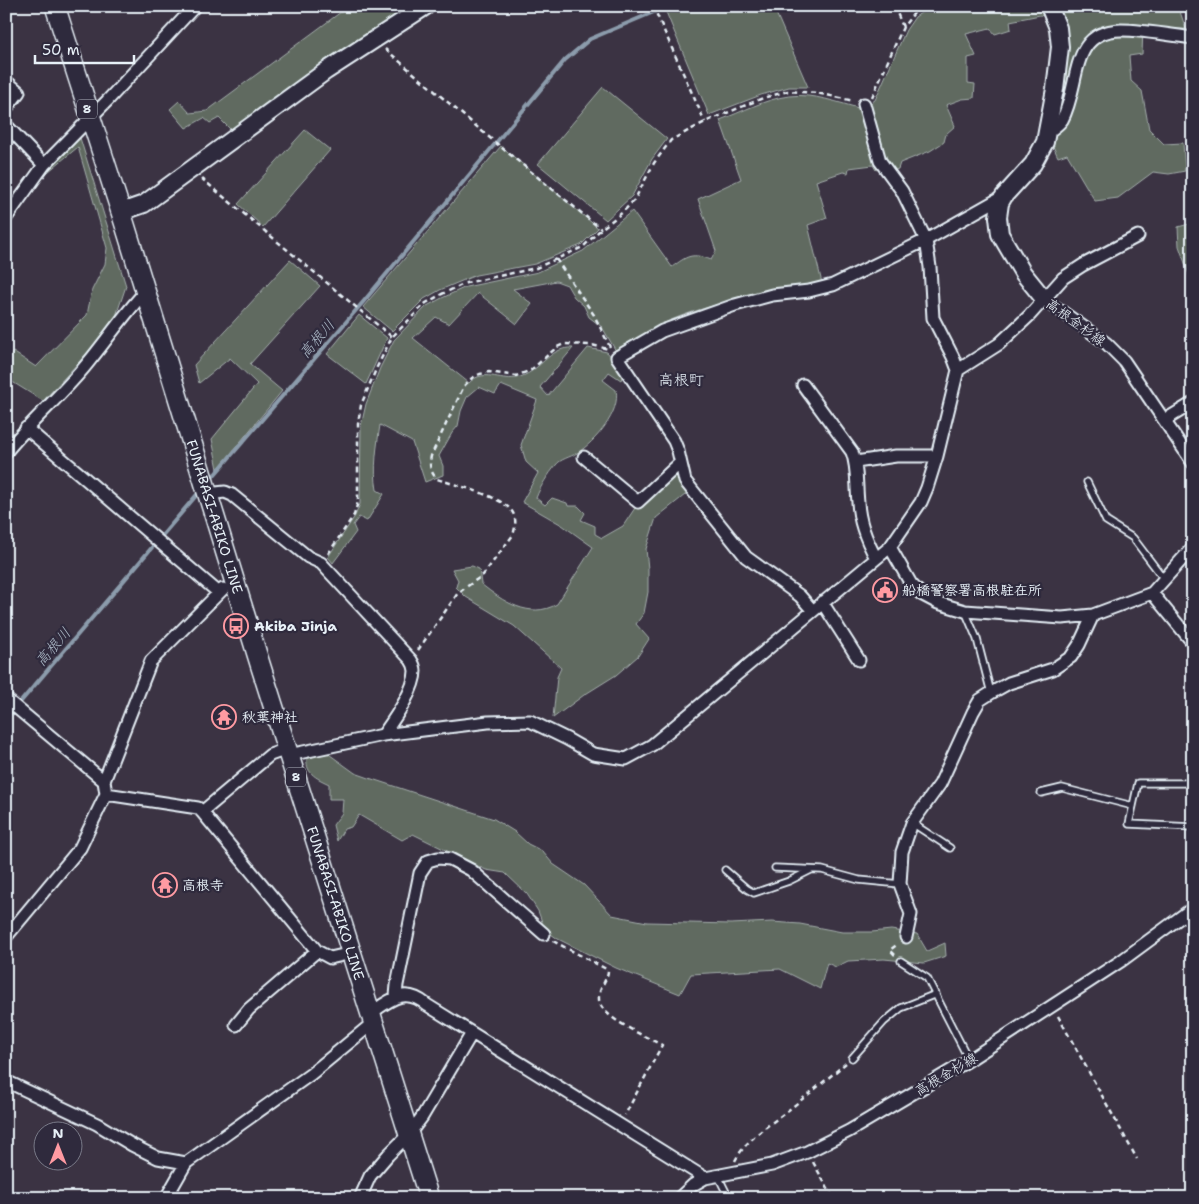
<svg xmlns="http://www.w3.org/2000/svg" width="1199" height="1204" viewBox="0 0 1199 1204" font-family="'Shantell Sans','Klee One',sans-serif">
<rect width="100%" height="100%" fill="#3b3343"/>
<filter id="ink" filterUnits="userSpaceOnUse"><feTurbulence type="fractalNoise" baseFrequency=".02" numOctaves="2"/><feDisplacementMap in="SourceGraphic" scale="10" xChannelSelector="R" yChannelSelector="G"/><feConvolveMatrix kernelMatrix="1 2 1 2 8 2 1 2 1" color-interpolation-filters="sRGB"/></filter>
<g filter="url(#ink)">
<!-- green -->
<path fill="#606b60" stroke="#a4aeac" d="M349,6H408L231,130L219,118L210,123L204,118L186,128L170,109L179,101L190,113L207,111Z
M680,6H773L808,87H789L761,95L709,115L666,12Z
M931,6H1039L1049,18L1040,15L1010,21L1011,29L995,34L990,28L966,34L976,56L968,58V83L975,84L974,98L962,99L946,105L955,126L946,134L944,142L930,151L900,163L898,169L893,171L886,164L876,170L873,165L849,168L848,173L843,172L816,181L827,218L808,225L822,283C768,294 712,301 662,324C646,332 631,343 616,351L602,327L589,317L584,306L574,297L567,285L556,281L513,289L532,304L517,324L478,293L449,324L436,317L413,338L469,383C483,368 499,381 516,378C539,374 549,346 573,348L540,387L548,396L588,348L607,352L624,371L621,380L609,372L603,380L616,390C621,412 595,442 577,453C571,457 560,459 556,465C548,475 541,485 536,498L545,505L552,498L567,503L568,506H578L585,513L581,520L595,526V534L602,538L623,526L637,505L678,470L690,491L656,518L646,549L648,569V592L644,613L636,624L649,639L638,656L616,675L584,695L553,718L557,677L561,668L514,626L466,597L456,587L458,580L452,569L472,566L479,569L481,584C502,601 530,620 557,604L593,547L562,525L522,502L538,473L526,462L521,445L537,400L501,385L495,394L479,387L467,397L461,411L458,426L452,433L439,456L443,466V475L425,482L412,442L380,425C377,446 373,468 377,490L384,494L367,521L359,517L353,525L356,532L333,563L328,557L355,516L360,504L361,426L366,404L380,368L394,340L427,306L442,298L466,287L538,272L583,251L632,211L672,267C687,256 692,252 711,260L716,251L698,199L741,179L720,120C742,112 765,99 789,96C813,93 839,103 862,109L875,100L906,30L915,17Z
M1057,6H1178L1186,29L1143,28L1142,54L1129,56L1131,81L1142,91L1149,129L1164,144L1183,143L1185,171L1169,174L1153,172L1118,198L1095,201L1067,154L1058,157L1051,142Z
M603,87L667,139L652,159L632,196L606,220L538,164Z
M305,130L330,150L263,227L238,204Z
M80,138L126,286L113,325L43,401L6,378V363L13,352L36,367L87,315L92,290L105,264L107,248L78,147L43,176Z
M501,146L598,228L581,245L535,264L476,275L440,290L424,299L392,331L363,307Z
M1193,223V286L1179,246L1178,227Z
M290,260L320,286L250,364L282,391L218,469L212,439L257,384L230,358L199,383L194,365Z
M359,315L387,338L366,384L327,354Z
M326,752L355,773L372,779L494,819L515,832L528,844L542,851L553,864L584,885L612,915L647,922L731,924L772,922L800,924L842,932H872L891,930L917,934L927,951L945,943L946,956L924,963L884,959L848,961L836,967L827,963L820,989L780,969L691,974L680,994L616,968L558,939L545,930L538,911L527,894L505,873L486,870L413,834L402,840L359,815L351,827L344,829L337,841L333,825L342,813L343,799H329V784C319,779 305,774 307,759Z"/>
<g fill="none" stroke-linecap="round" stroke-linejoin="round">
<!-- stream -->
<path stroke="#8c9cac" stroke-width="4" d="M210,480L364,301L565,60L590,39L668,6
M6,719L200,491"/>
<defs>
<path id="lane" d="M1087,482L1106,521L1133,538L1164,579
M965,611L977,639L991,693
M1193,783H1138L1129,824L1193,827
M1041,793L1062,788L1133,806
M912,823L950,848
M775,868L822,870L859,880L900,884
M725,870L747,889L754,893L789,881L811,870
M901,961L927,978L969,1060
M852,1058L884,1022L901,1008L936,994
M718,1176L729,1198"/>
<path id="street" d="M6,81L19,92L6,109
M864,104L880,161L902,191L926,240L930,267L933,318L953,357L958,370
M6,125L44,165
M1047,133C1052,129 1059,125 1062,120C1081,86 1068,31 1121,30C1143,30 1170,35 1193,38
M6,218L44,165L107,101L195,6
M1044,299L1106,343L1124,361L1193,463
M803,385L852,452C858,468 856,485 858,502C859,523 866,540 876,558
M1165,420L1193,403
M26,428L219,593
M6,452C31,421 62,395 87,364C107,340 124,314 145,292
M584,457L638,502L680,463
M856,462L896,456H937
M207,494L225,492L232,495L308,557L321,563L411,660C413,663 415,667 415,671C415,690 394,719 383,735
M890,547L911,584L921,594L938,603L965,611L1062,618L1093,615L1152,593L1193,547
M1152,593L1193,643
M822,602L859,660
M813,611L800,596L746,557L685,481L678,451L674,441L617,357L662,331L735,305L772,295L809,291L833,285L926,240L1004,196
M6,699L104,781L106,794L198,808L202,812L270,755L287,749
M289,755L383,735L488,722L530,721L567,739L593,754L626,759L652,745L890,547L921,502L927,488L937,456L958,370L999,344L1029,316L1063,278L1083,265L1138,236
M104,781L151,661L223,589
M202,812L317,951L330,958L352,953
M6,937L80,848L106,794
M906,937L911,914L900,884L902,852L912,823L940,784L973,712L980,700L991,693L1009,683L1053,669L1071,657L1079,645L1093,615
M396,996L397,985L420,873L428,861L438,858L450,859L471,870L544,934
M371,1013C390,1000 405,986 427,1005L705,1178
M236,1025L249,1009L317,951
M6,1081L97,1124L132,1145L158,1158L186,1163
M166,1198L186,1163L311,1074L374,1022
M360,1198L370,1176L388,1155L409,1134L422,1117L472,1033
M679,1198L693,1185L705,1178L772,1165L807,1152L849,1131L969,1060L1121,961L1193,908"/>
<path id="secondary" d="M121,212L144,204L326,71L426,6
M1044,299L1023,273L1000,234L998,217L1000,203L1004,196L1033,164L1045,142L1055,89L1060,47L1058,28L1049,6"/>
<g id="primary">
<path id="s1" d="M55,6L121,212L260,664L429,1198"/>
</g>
</defs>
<!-- lane casing -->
<use href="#lane" stroke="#e8f1f8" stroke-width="9"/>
<!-- street casing -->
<use href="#street" stroke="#e8f1f8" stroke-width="15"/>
<!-- secondary casing -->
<use href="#secondary" stroke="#e8f1f8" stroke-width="20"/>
<!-- primary casing -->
<use href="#primary" stroke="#e8f1f8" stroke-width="22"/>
<!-- path -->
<path stroke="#e8f1f8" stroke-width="2.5" stroke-dasharray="5 4" stroke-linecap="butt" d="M653,6L705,122
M894,6L903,27
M385,49L496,143L601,229
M872,97L903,27L914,13L923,6
M201,178L392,337
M556,259L594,315L610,347
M328,554L354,515L358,502V424L361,405L377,367L392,337L426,303L442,294L466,283L536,268L583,247L601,229L623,212L635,199L654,163L671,140L705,122L763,98L788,91L817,93L854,101
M418,650L458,593L483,575L513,535C516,526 517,516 510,509C498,495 455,485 437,479C430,471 429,466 431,456L464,386L472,378L480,374L489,372L516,376L531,370L557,347L564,344L592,345L608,349
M553,941L608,970C608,980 598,988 599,999C599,1017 647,1037 662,1045L625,1115
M895,955L890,950L898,944
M1058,1016L1137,1159
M735,1161C745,1141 765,1128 782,1115C804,1098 825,1081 846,1063
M813,1162L833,1198"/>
<!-- lane -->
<use href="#lane" stroke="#2f2a3d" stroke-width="5.5"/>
<!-- street -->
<use href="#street" stroke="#2f2a3d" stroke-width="11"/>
<!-- secondary -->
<use href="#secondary" stroke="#2f2a3d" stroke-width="16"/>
<!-- primary -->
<use href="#primary" stroke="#2f2a3d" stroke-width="19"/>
</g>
</g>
<!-- icons -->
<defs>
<symbol id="civic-ring" viewBox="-11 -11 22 22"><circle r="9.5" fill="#2f2a3d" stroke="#ff9aa2" stroke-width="1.5"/><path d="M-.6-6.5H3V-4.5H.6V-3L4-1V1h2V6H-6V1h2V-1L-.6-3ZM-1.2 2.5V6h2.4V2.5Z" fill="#ff9aa2"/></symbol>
<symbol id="bus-ring" viewBox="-11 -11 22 22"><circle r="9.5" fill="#2f2a3d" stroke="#ff9aa2" stroke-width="1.5"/><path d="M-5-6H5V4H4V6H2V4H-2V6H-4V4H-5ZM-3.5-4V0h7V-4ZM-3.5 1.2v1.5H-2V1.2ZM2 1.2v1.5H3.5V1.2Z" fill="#ff9aa2"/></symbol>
<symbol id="temple-ring" viewBox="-11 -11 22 22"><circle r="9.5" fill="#2f2a3d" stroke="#ff9aa2" stroke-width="1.5"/><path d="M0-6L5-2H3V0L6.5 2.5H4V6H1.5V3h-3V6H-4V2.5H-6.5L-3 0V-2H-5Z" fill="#ff9aa2"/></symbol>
</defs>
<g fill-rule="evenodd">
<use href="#civic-ring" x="871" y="576" width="28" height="28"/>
<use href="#bus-ring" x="222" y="612" width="28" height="28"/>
<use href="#temple-ring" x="210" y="703" width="28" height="28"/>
<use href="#temple-ring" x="151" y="871" width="28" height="28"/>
</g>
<g text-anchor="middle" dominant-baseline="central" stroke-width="4.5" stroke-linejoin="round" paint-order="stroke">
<!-- shield labels -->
<g fill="#2f2a3d" stroke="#b0b5c0" stroke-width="1">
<rect x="77" y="99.5" width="20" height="19" rx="4"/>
<rect x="286" y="767.5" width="20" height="19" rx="4"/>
</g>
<g font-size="12" font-weight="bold" fill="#e8f1f8">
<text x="87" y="109">8</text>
<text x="296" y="777">8</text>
</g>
<!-- street labels -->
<g font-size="14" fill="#e8f1f8" stroke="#2f2a3d">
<text transform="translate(1076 322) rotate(36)">高根金杉線</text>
<text stroke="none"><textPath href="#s1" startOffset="535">FUNABASI-ABIKO LINE</textPath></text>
<text stroke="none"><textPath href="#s1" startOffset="940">FUNABASI-ABIKO LINE</textPath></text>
<text transform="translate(946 1074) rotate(-31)">高根金杉線</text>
</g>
<!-- poi labels -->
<g font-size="14" font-weight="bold" fill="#e8f1f8" stroke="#2f2a3d" text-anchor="start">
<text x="902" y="590">船橋警察署高根駐在所</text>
<text x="254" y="626">Akiba Jinja</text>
<text x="242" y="717">秋葉神社</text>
<text x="182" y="885">高根寺</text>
</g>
<!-- water labels -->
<g font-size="15" font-style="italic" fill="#abb8c6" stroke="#2f2a3d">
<text transform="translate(317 339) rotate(-49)">高根川</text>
<text transform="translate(53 647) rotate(-49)">高根川</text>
</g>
<!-- neighbourhood labels -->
<g font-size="15" fill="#e8f1f8" stroke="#2f2a3d">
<text x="681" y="380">高根町</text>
</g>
</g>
<!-- margin -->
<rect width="1199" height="1204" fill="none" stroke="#2f2a3d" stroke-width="25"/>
<rect x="12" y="12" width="1174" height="1179" fill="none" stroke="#e8f1f8" stroke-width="2" filter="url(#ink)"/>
<!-- north arrow -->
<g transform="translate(58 1146)"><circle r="24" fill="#2f2a3d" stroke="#797a88"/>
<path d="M0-4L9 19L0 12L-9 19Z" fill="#ff9aa2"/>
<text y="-8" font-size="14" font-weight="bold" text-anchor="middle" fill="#e8f1f8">N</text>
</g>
<!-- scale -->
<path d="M35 55v8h99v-8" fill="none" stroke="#e8f1f8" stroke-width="2.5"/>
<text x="42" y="55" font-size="15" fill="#e8f1f8" stroke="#2f2a3d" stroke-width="4" paint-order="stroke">50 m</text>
</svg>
